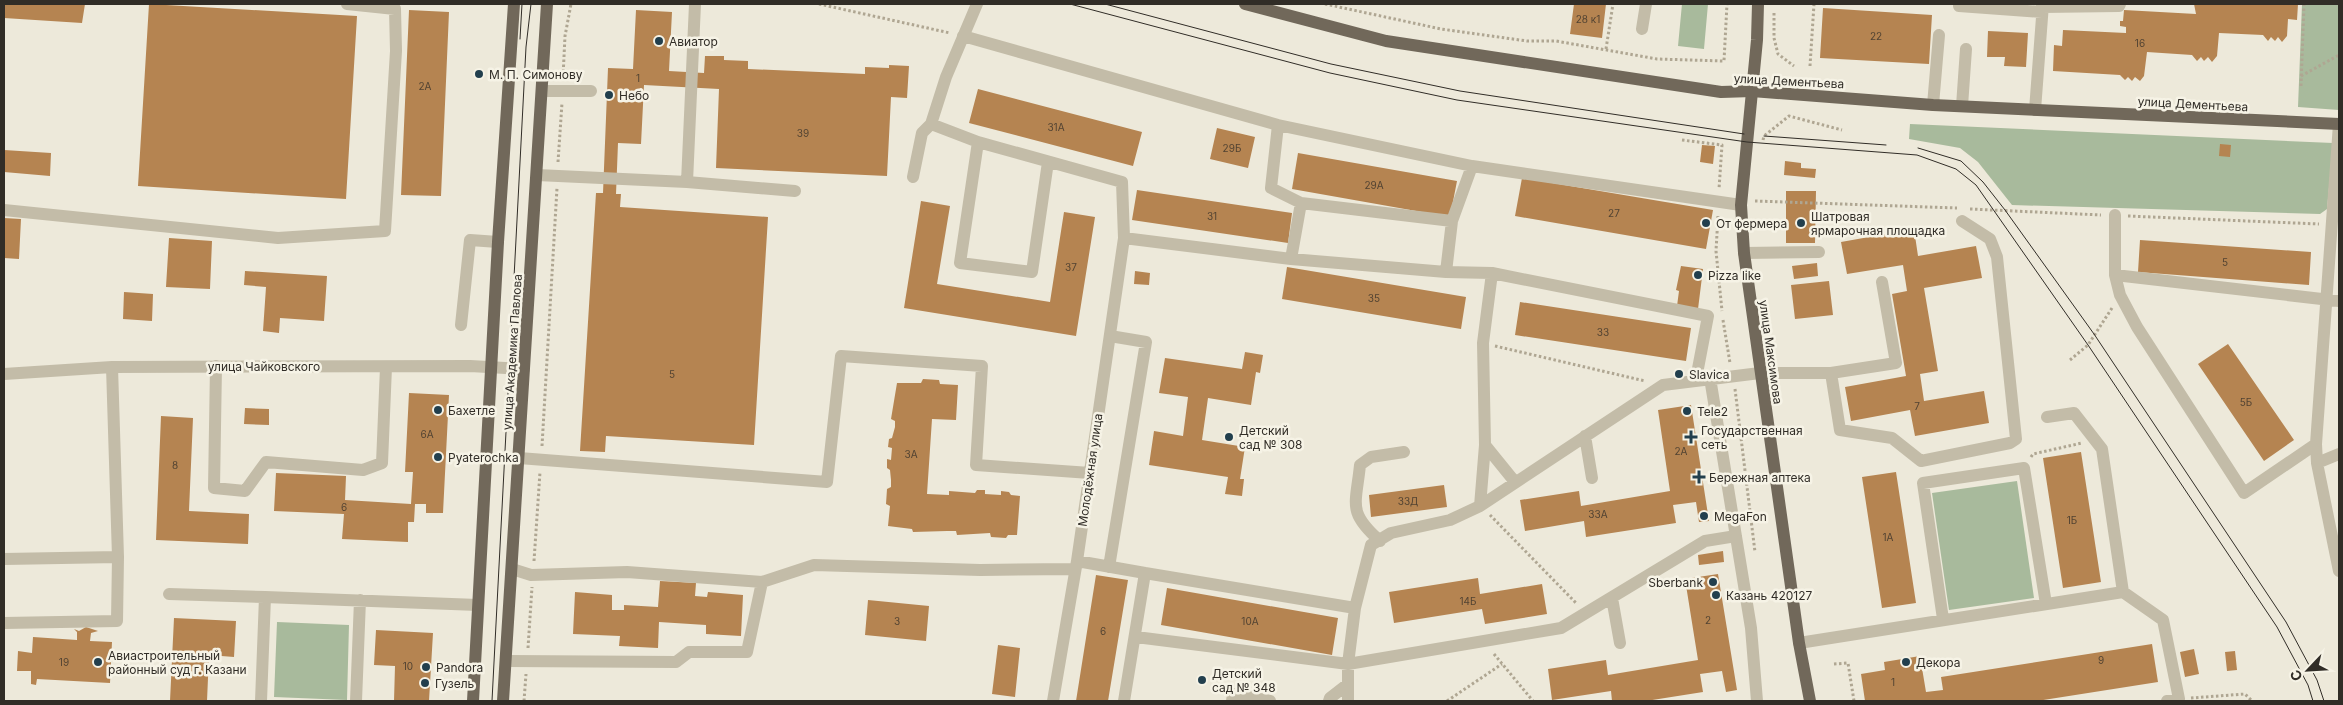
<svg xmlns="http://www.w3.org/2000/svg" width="2343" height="705" viewBox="0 0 2343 705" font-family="Inter,sans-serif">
<rect width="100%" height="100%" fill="#ede9da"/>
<!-- green -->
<path fill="#a8ba9c" d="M1682,4H1708L1704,49L1678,46Z
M2302,4H2339V110L2298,107Z
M1910,124L2333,143L2327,209L2320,214L2012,205L1978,162L1960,148L1909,139Z
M2017,481L2034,598L1949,610L1932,493Z
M277,622L349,625L347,700L274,697Z"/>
<!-- building -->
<path fill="#b58451" d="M4,4H85L82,23L4,18Z
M149,4L357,16L346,199L138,186Z
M1574,4H1606L1602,38L1570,34Z
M2194,4H2298L2297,20L2288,19L2287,36L2282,42L2278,37L2275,41L2271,37L2268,41L2263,35L2219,33L2217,56L2212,62L2208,57L2204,61L2201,57L2197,61L2192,55L2147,52L2144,76L2140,81L2135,77L2132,81L2128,77L2125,80L2120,75L2053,71L2054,45L2062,46L2063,30L2126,33V27L2120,26V21H2123L2124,10L2196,14Z
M1823,8L1932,15L1929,64L1820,58Z
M409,10L449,12L441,196L401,195Z
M636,10L672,12L669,71L704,73L705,56H724V60L748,61V69L865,74V67L889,68V65L909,66L907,98L891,97L887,176L716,168L719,89L644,85L641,144L618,143L616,194H621L620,207L768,217L754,445L606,436L605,452L580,451L596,193H603L608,68L633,69Z
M1988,31L2028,33L2026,67L2004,66L2005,57H1987Z
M978,89L1142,132L1133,166L969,123Z
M1217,128L1255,137L1248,168L1210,159Z
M2220,144L2231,145L2230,157L2219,156Z
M1702,145L1715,146L1713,164L1700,162Z
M4,150L51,153L50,176L4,172Z
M1298,153L1457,181L1450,217L1292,189Z
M1785,161L1801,163V168L1816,169L1815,178L1784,175Z
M1522,178L1713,210L1706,249L1515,216Z
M1137,190L1292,213L1288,243L1132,220Z
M1786,191H1816L1815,243H1786Z
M921,201L950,206L937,284L1050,302L1064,212L1095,217L1076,336L904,308Z
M4,218L21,219L19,259L4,258Z
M1914,229L1918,256L1976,246L1982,278L1924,288L1938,371L1920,374L1924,401L1984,391L1989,423L1915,436L1910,410L1851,421L1845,387L1906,376L1892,294L1907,291L1903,265L1847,274L1841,242Z
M169,238L212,241L210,289L166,287Z
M2140,240L2311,252L2309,285L2138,272Z
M1817,263L1818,276L1794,279L1792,266Z
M1681,266L1703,269L1698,309L1677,306L1679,291L1676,290Z
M1287,267L1466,297L1461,329L1282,299Z
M245,271L327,276L324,321L280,318L279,333L263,331L266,287L244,285Z
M1135,271L1150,273L1149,285L1134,284Z
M1829,281L1833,315L1795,319L1791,285Z
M124,292L153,294L152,321L123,319Z
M1520,302L1691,328L1686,361L1515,335Z
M2228,344L2294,440L2264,461L2198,364Z
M1245,352L1263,355L1260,373L1256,372L1251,405L1208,398L1202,440L1245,447L1240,479H1244L1242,496L1225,494L1228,477L1149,465L1154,431L1183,436L1188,397L1159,393L1165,358L1242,369Z
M923,379L939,380L940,384L958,385L956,420L932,419L927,494L949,495V491L975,493L977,490H985V494L1001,495V491L1009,492L1011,495L1020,496L1017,535H1008L1006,538L991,537L990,533L957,535L956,531H947L913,532L912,529L888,526L890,506L886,504L887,489L891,487V480L890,470L887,468V459L891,460L892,448L888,447L889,439L892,438L895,427V421L891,419L897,383H921Z
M409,393L449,395L443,513H426V504H415L414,522H408V542L342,539L344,514L274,511L276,473L346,476L345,500L411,504L413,472H405Z
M1691,405L1709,521L1699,522L1696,502L1673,505L1676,523L1586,537L1584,521L1525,531L1520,500L1579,491L1581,506L1670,491L1658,410Z
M245,408L269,409V425L244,424Z
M161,416L193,418L189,511L249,514L248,544L156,540Z
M2081,452L2101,582L2063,588L2043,458Z
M1896,472L1916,603L1882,608L1862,477Z
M1444,485L1447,507L1371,517L1369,495Z
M1723,551L1724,562L1699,565L1698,555Z
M1718,574L1737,690L1726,692L1722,671L1700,674L1703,692L1646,701H1612L1611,691L1552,700L1548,669L1606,660L1608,675L1698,660L1685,579Z
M1096,575L1128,580L1108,701H1076Z
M1478,578L1480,594L1542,584L1547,614L1485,624L1482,609L1394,623L1389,592Z
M660,581L696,583L695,596L707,597L708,592L743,595L741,636L706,634V625L659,622L658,648L619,646L620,636L573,634L575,592L612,595V610H624V605L658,607Z
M1167,588L1338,618L1332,655L1161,625Z
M868,600L929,606L926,641L865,635Z
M174,618L236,621L234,657L209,655L207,701H170Z
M86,627L98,631L91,633L90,641L112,642L110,683L37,679L36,685L31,684V671H17L18,651L32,653L33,637L77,640V632L74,629L79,631Z
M376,630L433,633L429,701H394L395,666L374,665Z
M2152,644L2158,682L2037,701H1865L1861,674L1885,670L1884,662L1920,656L1926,692L1943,690L1941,677Z
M998,645L1020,648L1015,697L992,694Z
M2194,649L2199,674L2185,677L2180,652Z
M2235,651L2237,670L2227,671L2225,652Z"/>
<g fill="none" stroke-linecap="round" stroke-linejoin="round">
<!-- path -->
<path stroke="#afa692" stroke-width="3" stroke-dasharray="2.5 2.5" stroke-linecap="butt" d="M819,4L950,33
M1325,4L1441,29L1527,41H1556L1657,59L1724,61L1727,4
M1774,13V38L1778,54L1794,66
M1606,49L1613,4
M1810,66L1814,4
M2301,76L2339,55
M563,77L565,36L571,4
M2301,86L2304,4
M1682,140L1722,145L1719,189
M1763,140L1764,136L1789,116L1842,130
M558,162L562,103
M1755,201L1957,208
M1970,209L2101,215
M1718,216L1716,251L1722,311
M2128,216L2319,224
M1723,320L1730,363
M1495,346L1645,381
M2070,360L2088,345L2112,308
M1735,389L1755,552
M542,446L557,188
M2031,457L2033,454L2082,443
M1490,515L1576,603
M534,561L540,472
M528,648L532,587
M1494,654L1533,701
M1834,664L1848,663L1854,701
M2191,698L2245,694L2252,701
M524,701L526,674
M1447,701L1502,664"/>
<!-- minor -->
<path stroke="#c3bca8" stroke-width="12" d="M977,4L946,77L931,124L978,142L1122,182L1124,238L1077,561L1053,701
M1959,6L2042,12
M2042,7L2119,6L2120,4
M1642,29L1646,4
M963,36L1278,125L1472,166L1741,205
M542,91H591
M1933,105L1939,35
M1962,106L1966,49
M2035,110L2043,4
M2339,124L2316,444L2317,463L2339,571
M1278,125L1271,188L1301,203L1452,221
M978,142L960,263L1032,272L1048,162
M1472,166L1452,221L1446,272L1492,273L1708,316L1696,379
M537,175L687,182L695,4
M913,177L922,133L931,124
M687,182L795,191
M4,210L278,238L385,231L396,51L395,9L347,4
M2115,215V275L2120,295L2137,327L2244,493L2316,444
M1124,238L1291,259L1446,272
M1744,253L1819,252
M1291,259L1301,203
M2115,275L2339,301
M461,325L470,240L498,242
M216,366L214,488L245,491L266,462L363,470L382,463L386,367
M1831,373L1896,363L1882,282
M4,374L112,367L470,366L524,369
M1710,378L1751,628L1757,701
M2047,417L2074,413L2102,449L2123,592
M1585,436L1592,478
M1485,445L1515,482
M519,458L827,482L841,356L982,366L976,465L1090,473
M2317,463L2339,454
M1480,506L1485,445L1483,343L1492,273
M1380,541C1347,512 1356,505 1360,465L1371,457L1404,452
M4,559L118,557
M1077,561L1145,573
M1109,567L1146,342L1110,336
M512,569L531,575L627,572L762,582L814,565L980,570L1075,569
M169,594L265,597
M1612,598L1620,643
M1943,619L1923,483L2024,468L2046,604
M4,623L117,621L118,557L112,367
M1136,637L1348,664L1561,628L1705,541L1736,536
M1799,643L2123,592L2163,620L2179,699L2167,701
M506,661L676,662L689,652H747L762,582
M261,701L265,597L478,605
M356,701L360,600
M1124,701L1145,573L1355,608
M1232,701L1233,694L1270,701
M1329,701L1330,698L1348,684
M1348,701V664L1355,608L1371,545L1391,533L1450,520L1480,506L1663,385L1760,373H1831L1840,430L1892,438L1921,461L2010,443L2016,439L1997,257L1990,239L1962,221"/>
<!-- major -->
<path stroke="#71685a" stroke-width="12" d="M1245,4L1386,41L1721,92L1752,91L1933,105L2339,124
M1758,4L1757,40L1741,205L1744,253L1799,643L1810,701
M473,701L498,242L514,4
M503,701L547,4"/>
<!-- tram -->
<path stroke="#312d27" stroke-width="1" d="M1070,4L1330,73L1457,100L1747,142L1917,155L1956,169L1976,185L2088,345L2277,627L2308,685L2313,701
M1105,4L1331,64L1460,91L1744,134
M520,39L522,4
M1764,136L1886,145
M1918,148L1961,161L1983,182L2005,210L2094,334L2286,622L2317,680L2324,701
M492,701L526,47L531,4"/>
</g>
<!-- markers -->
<g fill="#223f4d" stroke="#f6f3e6" stroke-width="2">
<circle cx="659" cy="41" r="5"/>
<circle cx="479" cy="74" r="5"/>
<circle cx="609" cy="95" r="5"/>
<circle cx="1706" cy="223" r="5"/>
<circle cx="1801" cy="223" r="5"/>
<circle cx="1698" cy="275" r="5"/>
<circle cx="1679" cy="374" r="5"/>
<circle cx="438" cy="410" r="5"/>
<circle cx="1687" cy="411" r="5"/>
<circle cx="1229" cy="437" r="5"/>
<path d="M1688.5 429.5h5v5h5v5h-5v5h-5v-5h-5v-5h5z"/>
<circle cx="438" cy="457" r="5"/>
<path d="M1696.5 469.5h5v5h5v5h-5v5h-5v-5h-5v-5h5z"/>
<circle cx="1704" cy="516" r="5"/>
<circle cx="1713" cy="582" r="5"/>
<circle cx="1716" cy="595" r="5"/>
<circle cx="98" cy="662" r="5"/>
<circle cx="1906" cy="662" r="5"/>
<circle cx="426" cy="667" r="5"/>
<circle cx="1202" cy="680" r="5"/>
<circle cx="425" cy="683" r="5"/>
</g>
<g text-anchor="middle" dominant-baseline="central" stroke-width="5" stroke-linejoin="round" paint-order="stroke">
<!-- number labels -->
<g font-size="10" fill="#524332">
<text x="1588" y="19">28 к1</text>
<text x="1876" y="36">22</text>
<text x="2140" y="43">16</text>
<text x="638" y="78">1</text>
<text x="425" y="86">2А</text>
<text x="1056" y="127">31А</text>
<text x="803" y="133">39</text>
<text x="1232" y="148">29Б</text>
<text x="1374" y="185">29А</text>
<text x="1614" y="213">27</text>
<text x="1212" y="216">31</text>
<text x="2225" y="262">5</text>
<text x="1071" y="267">37</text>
<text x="1374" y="298">35</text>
<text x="1603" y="332">33</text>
<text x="672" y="374">5</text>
<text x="2246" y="402">5Б</text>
<text x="1917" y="406">7</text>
<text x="427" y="434">6А</text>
<text x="1681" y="451">2А</text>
<text x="911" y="454">3А</text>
<text x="175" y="465">8</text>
<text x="1408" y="501">33Д</text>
<text x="344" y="507">6</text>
<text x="1598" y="514">33А</text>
<text x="2072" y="520">1Б</text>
<text x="1888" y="537">1А</text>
<text x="1468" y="601">14Б</text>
<text x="1708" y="620">2</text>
<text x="897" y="621">3</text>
<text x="1250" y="621">10А</text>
<text x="1103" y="631">6</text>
<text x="2101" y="660">9</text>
<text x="64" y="662">19</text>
<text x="408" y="666">10</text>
<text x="1893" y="682">1</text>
</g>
<!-- poi labels -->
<g font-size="12" fill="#312d27" stroke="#f6f3e6" text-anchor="start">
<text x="669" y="41">Авиатор</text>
<text x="489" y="74">М. П. Симонову</text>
<text x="619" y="95">Небо</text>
<text x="1811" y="216">Шатровая<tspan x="1811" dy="14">ярмарочная площадка</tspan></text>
<text x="1716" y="223">От фермера</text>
<text x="1708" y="275">Pizza like</text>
<text x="1689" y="374">Slavica</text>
<text x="448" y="410">Бахетле</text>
<text x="1697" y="411">Tele2</text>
<text x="1239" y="430">Детский<tspan x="1239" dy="14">сад № 308</tspan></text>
<text x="1701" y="430">Государственная<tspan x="1701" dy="14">сеть</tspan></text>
<text x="448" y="457">Pyaterochka</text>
<text x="1709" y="477">Бережная аптека</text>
<text x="1714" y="516">MegaFon</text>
<text x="1703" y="582" text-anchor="end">Sberbank</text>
<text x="1726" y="595">Казань 420127</text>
<text x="108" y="655">Авиастроительный<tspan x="108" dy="14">районный суд г. Казани</tspan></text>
<text x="1916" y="662">Декора</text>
<text x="436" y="667">Pandora</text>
<text x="1212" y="673">Детский<tspan x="1212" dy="14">сад № 348</tspan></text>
<text x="435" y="683">Гузель</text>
</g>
<!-- street labels -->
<g font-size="12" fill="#312d27" stroke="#f6f3e6">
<text transform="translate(1789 81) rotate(3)">улица Дементьева</text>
<text transform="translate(2193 104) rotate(3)">улица Дементьева</text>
<text transform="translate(512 352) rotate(-86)">улица Академика Павлова</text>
<text transform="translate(1771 352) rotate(82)">улица Максимова</text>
<text x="264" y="366">улица Чайковского</text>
<text transform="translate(1090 470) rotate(-82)">Молодёжная улица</text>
</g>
</g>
<!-- border -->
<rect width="2343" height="705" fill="none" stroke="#312d27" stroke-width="10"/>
<!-- north arrow -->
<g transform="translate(2308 670) rotate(245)" stroke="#f6f3e6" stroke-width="4" paint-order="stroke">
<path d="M0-4L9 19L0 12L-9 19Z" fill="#312d27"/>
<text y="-8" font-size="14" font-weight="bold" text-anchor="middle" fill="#312d27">С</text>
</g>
</svg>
